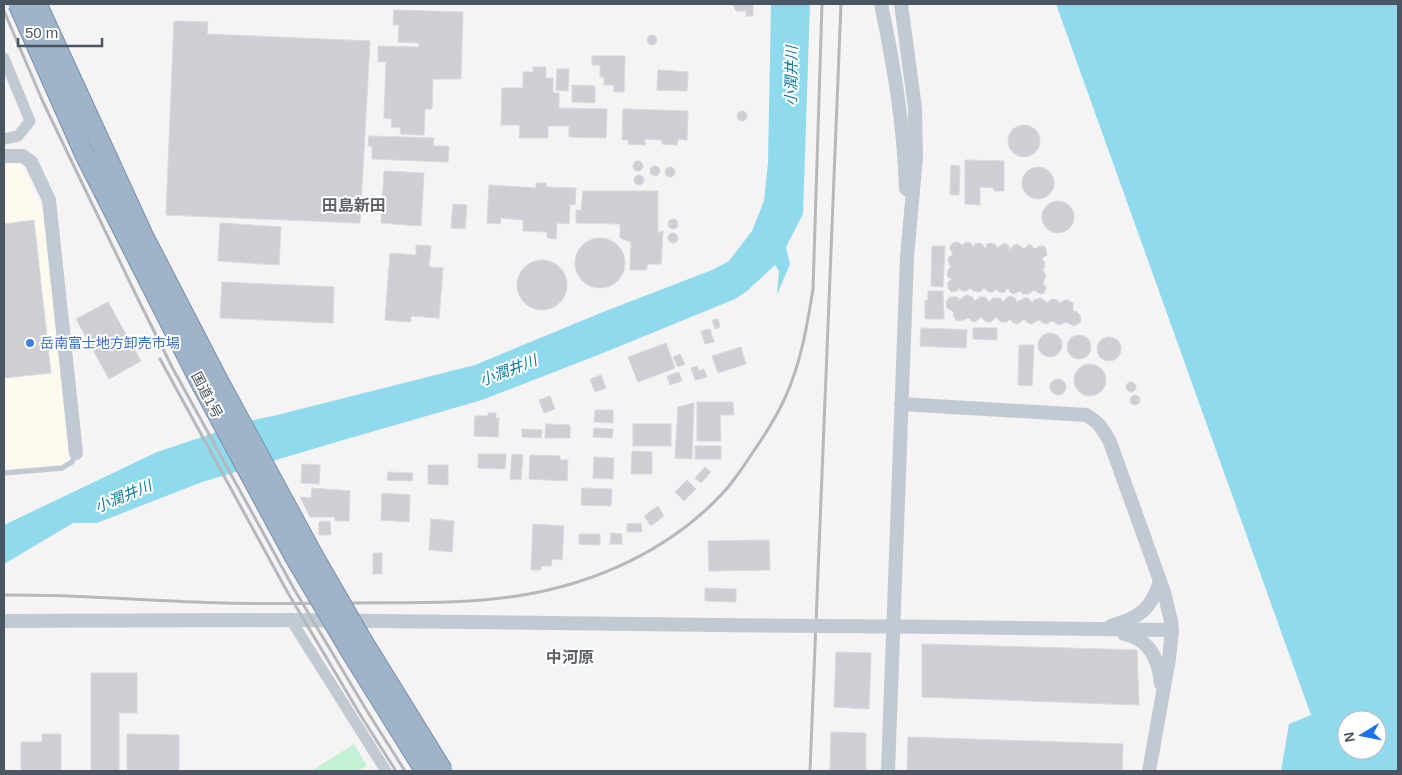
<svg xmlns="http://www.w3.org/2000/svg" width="1402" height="775" viewBox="0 0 1402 775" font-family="Arial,'Noto Sans JP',sans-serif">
<rect width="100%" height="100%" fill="#f5f3f3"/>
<!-- commercial -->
<path fill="#fdf9ef" d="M15,163L23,167L38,198L44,216L70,469L4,477V164Z"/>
<!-- green -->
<path fill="#c3f1d5" d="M354,744L367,766L357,771H314L313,770Z"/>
<!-- water -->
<path fill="#90daee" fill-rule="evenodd" d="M771,4H810L803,214L786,247L790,264L777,295L779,271L775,265L747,291L735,299L603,353L482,400L333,443L202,482L97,523H73L4,564V525L157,452L253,420L273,416L475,365L603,312L712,270L729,261L752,231L764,201L768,163Z
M1056,4H1398V771H1281L1289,724L1311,715ZM1347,720H1377V750H1347Z"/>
<!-- building -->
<path fill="#cdcfd5" stroke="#d7d9de" d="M714,4H753V16H746V11H736L733,4Z
M394,10L463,12L461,79H433L432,109H425L424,135L400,134L401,128L391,127L392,119L384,118L386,62H378V46L419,47V43L398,42L399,25H393Z
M174,21L208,22L207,34L370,41L360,223L166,215Z
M647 40a5 5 0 1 1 10 0a5 5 0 1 1-10 0Z
M592,56H625L624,92H614V85H604V77H600V65H592Z
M533,67H546V78H553V93H559V108L607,109L606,138L569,137V126H548V138H519L520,125H501L502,88H523V72H533Z
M557,69H569L568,91L556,90Z
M658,70L688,72L687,91L657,90Z
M572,85L595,86V103L572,102Z
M623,109L688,111L687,140L678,139L677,145L662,144V140L645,139V145L628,144L629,140H622Z
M737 116a5 5 0 1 1 10 0a5 5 0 1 1-10 0Z
M1008 141a16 16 0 1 1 32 0a16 16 0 1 1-32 0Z
M369,136L434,138L433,146H449L448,162L372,159V146H368Z
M965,160L1004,161V191H994V188L980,187V205L965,204Z
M633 166a5 5 0 1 1 10 0a5 5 0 1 1-10 0Z
M951,165L960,166L959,195H950Z
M650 171a5 5 0 1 1 10 0a5 5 0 1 1-10 0Z
M1022 183a16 16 0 1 1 32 0a16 16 0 1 1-32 0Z
M665 172a5 5 0 1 1 10 0a5 5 0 1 1-10 0Z
M384,171L424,173L421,226L381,223Z
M634 180a5 5 0 1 1 10 0a5 5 0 1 1-10 0Z
M536,183H546V187L576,188L575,205L570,204L569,224L557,223L556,239L547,238V232L523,231V220L501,218L500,224L487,223L489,185L536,188Z
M583,191H658V233L663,231L661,264H648L646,270H630L631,242L620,238V224L576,223V210L581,211Z
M1042 217a16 16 0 1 1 32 0a16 16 0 1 1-32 0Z
M453,204L467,205L465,229L451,228Z
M668 224a5 5 0 1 1 10 0a5 5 0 1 1-10 0Z
M34,220L51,373L4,378V224Z
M220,223L281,227L279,265L218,261Z
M668 238a5 5 0 1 1 10 0a5 5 0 1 1-10 0Z
M575 263a25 25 0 1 1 50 0a25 25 0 1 1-50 0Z
M958,242L962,245L966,242L971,243L972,246L974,247L975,244L980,243L982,244L985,248H986L987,244L992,243L996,245L997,248L1005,243L1009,246V249H1011V247L1017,244L1024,249L1028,245H1031L1035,249L1039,246H1044L1046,249L1047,255L1041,259L1044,261L1045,266L1043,270L1046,276L1043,283L1046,288L1044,293L1040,294L1034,290L1029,294H1023L1020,291L1014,294L1010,292L1009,289H1007L1005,292L1001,293L995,289L993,292H989L984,288L980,292L974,291L970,288L967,291H963L960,289H959L956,291L951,292L948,288V282L952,279L948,277L947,274L948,270L951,267L948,261L949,257L953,255L950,248L951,245L953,243Z
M416,245L431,246L429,267L443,268L439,318L411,316V322L385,320L390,253L416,255Z
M932,246H945L943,287L931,286Z
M517 285a25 25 0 1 1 50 0a25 25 0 1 1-50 0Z
M222,282L334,287L333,323L220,318Z
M928,291H943L944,319H925V300H928Z
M966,295L972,297L975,301L980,297H985L989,302L993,298H1000L1003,302L1008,297L1011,296L1015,298L1017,302L1024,298H1028L1032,303L1034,300L1040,298L1044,300L1046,303L1052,299L1057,300L1060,303L1064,300H1068L1073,303V311L1077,312L1080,315L1081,322L1074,326L1066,322L1058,325L1053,321L1046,324L1038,320L1032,324L1028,323L1024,319L1022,321L1017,324L1012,322L1010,319L1007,322H1001L996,317L991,322H986L981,317L975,322L972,321L968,318L963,320L957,321L953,316L954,312L947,308L946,302L950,297H957L960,300Z
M108,302L141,361L109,379L76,319Z
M718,319L720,327L715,329L712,320Z
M921,328L967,330L966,348L920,346Z
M973,328H997V340L973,339Z
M710,329L714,342L705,344L701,331Z
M1038 345a12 12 0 1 1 24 0a12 12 0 1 1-24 0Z
M1067 347a12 12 0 1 1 24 0a12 12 0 1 1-24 0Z
M1097 349a12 12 0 1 1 24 0a12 12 0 1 1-24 0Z
M666,343L675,368L638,382L628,357Z
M1019,345H1034L1032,386L1018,385Z
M741,347L746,364L718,373L712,356Z
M680,354L685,364L678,367L673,357Z
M1074 380a16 16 0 1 1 32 0a16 16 0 1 1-32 0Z
M697,366L699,371L704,369L707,377L695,380L691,368Z
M679,372L682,381L670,385L667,376Z
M601,375L606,388L595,392L590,379Z
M1050 387a8 8 0 1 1 16 0a8 8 0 1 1-16 0Z
M1126 387a5 5 0 1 1 10 0a5 5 0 1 1-10 0Z
M1130 400a5 5 0 1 1 10 0a5 5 0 1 1-10 0Z
M550,396L555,409L544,413L539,400Z
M697,402H733L734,415H720L721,441H697Z
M694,403L692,459L675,458L678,407Z
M595,410H613V423L594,422Z
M488,413H496V418H499L498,437L474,436L475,416H488Z
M546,424L570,425V438H545Z
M633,424H671V446H633Z
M594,428L613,429L612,438L593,437Z
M522,429L542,430L541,438L522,437Z
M695,446H721V459H695Z
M632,451L652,452V474H631Z
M478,454H506L505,469L478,468Z
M512,454L523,455L521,480L510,479Z
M530,455L560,456V460H568L567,481L529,479Z
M594,457L614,458L613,479L593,478Z
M302,464L320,465L319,484L301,483Z
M428,465H448V485L428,484Z
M705,467L711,472L701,483L695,478Z
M388,472L413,473L412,481L387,480Z
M687,480L696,489L684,501L675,492Z
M312,488L350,491L349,521H335V517H310L300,497L311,498Z
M582,488L612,489L611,506L581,505Z
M382,493L410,495L409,522L381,520Z
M658,506L664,516L651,526L644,516Z
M431,519L454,521L452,552L429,550Z
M330,521L331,535H319V522Z
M641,523L642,532H627V524Z
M533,524L564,526L562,560L552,559L551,566H541V570H531Z
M611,533L622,534V544H610Z
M579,534H600V545L579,544Z
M769,540L770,570L709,571L708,541Z
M373,553H382V574H373Z
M705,588L736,589V602L705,601Z
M922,644L1137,650L1139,705L922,697Z
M836,652L871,653L869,709L834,707Z
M91,673H137V713H119V771H91Z
M831,732L866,733V771H830Z
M42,734H61V771H21V742H42Z
M127,734L179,735V771H127Z
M908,737L1123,744L1122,771H907Z"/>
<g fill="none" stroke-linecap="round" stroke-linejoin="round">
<!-- service -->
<path stroke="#c1cad2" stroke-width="5.5" d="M4,473L62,468L72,462L76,453"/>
<!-- minor -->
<path stroke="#c1cad2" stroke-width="11" d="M4,58L30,121L18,136L4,139
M291,620L386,771"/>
<!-- tertiary -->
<path stroke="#c1cad2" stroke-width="14" d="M881,4C894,66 904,125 906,189
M4,156H23L31,162L49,200L76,453
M901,404L1086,415C1100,423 1102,428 1110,442L1164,592L1171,621L1172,630L1169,659L1149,771
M4,621L291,620L718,625
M1111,626C1140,617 1151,610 1160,581
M947,627L1172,630
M1124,634C1149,639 1159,659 1161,684
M888,771L907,257L916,157L915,108L901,4"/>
<!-- rail -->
<path stroke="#b5b8bd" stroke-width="3" d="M4,11L43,102L137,297L172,367L294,589L367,711L405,771
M160,359L288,593L361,716L396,771
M4,595C25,595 46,595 67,596C120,598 172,602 224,603C263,604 302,603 342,603C402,602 463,605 523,595C596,583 669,550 721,495C733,483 743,467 753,452C765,435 776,417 785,398C801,363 807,326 813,289L822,4
M810,771L841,4"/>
<defs>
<path id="trunk-bridge" d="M18,4L84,153L198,378L294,556L349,649L425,771
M37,4L143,235L217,378L313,555L362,640L443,771"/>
</defs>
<!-- trunk-bridge casing -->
<use href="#trunk-bridge" stroke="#7690ad" stroke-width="21" stroke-linecap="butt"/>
<!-- tertiary-bridge -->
<path stroke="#c1cad2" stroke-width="14" d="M718,625L947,627"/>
<!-- trunk-bridge -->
<use href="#trunk-bridge" stroke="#9fb4c9" stroke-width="19"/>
</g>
<!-- markers -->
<circle fill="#3f7fe0" stroke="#fff" stroke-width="2" cx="30" cy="343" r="5"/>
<g text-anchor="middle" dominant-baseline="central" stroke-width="4" stroke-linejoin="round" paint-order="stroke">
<!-- shop labels -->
<g font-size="14" fill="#366cbe" stroke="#fff" text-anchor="start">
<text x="40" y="343">岳南富士地方卸売市場</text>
</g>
<!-- street labels -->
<g font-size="14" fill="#4a5661" stroke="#fff">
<text transform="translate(207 395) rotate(62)">国道1号</text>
</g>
<!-- water labels -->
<g font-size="15" font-style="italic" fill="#0c7c9b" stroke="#fff">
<text transform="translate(791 76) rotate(-89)">小潤井川</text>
<text transform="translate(508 370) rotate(-21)">小潤井川</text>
<text transform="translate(123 496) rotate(-23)">小潤井川</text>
</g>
<!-- quarter labels -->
<g font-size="16" font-weight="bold" fill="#5f6368" stroke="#fff">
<text x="354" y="205">田島新田</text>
<text x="570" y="657">中河原</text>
</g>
</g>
<!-- border -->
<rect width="1402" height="775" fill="none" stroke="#4a5661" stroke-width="10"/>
<!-- north arrow -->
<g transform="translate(1362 735) rotate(260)"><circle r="24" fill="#ffffff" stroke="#b7bbc0"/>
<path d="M0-4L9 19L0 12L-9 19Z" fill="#1a73e8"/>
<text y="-8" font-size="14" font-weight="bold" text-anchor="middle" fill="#4a5661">N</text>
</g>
<!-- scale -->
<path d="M18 38v8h84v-8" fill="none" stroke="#4a5661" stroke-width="2.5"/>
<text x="25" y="38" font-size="15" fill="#4a5661" stroke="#ffffff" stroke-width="4" paint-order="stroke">50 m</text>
</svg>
